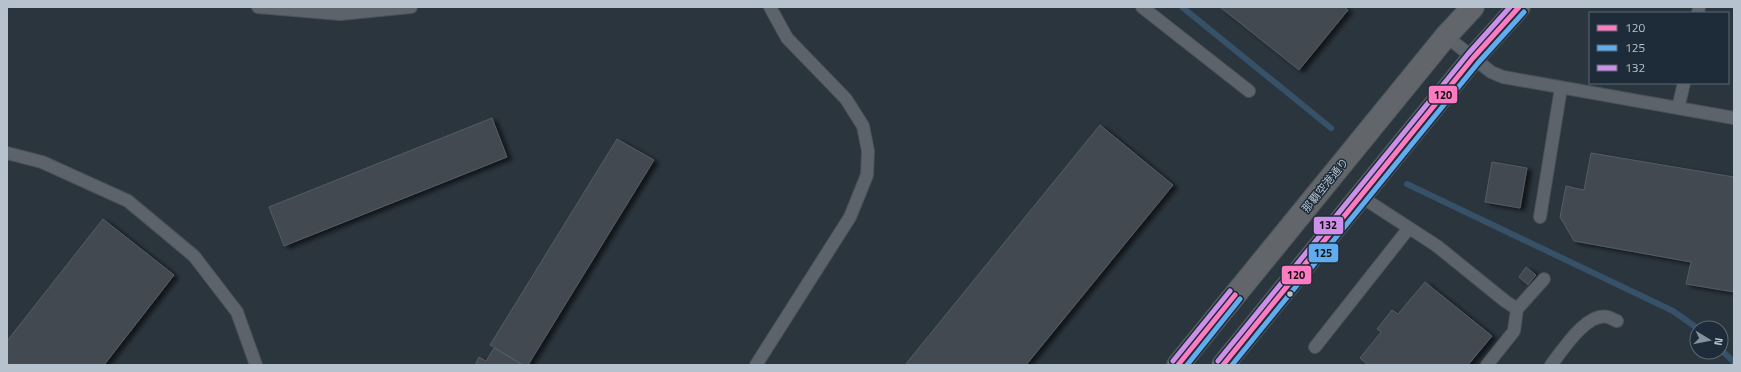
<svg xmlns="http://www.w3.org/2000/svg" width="1741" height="372" viewBox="0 0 1741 372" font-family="'Titillium Web','Noto Sans JP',sans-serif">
<defs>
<filter id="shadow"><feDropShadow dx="4.5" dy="2.5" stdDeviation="2" flood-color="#0009"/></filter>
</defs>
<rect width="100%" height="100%" fill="#2b353d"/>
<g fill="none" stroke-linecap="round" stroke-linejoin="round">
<!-- stream -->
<path stroke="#365168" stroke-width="6" d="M1182,7L1331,128
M1407,184L1673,311L1697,328
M1721,350L1734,362"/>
</g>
<!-- building -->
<path fill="#424a51" stroke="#545c64" filter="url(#shadow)" d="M1220,7H1344L1348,10L1299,70Z
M492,118L507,157L284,246L269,207Z
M1100,125L1173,185L1026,365H905Z
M617,139L654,160L528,365H523L490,345Z
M1591,153L1734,177V292L1686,284L1691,262L1574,241L1560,217L1566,186L1584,190Z
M1492,162L1527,168L1520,208L1485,202Z
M103,219L174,275L104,365H7V341Z
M1526,267L1536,275L1528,285L1519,277Z
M1425,282L1492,336L1468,365H1368L1360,358L1381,332L1377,329L1392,310L1398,314Z
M494,348L523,365H475L479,357L486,361Z"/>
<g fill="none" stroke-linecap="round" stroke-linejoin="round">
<defs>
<path id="lane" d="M258,7L340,14L411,7
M1142,7L1249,91
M1698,13L1699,7
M1446,36L1491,72L1503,77L1734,118
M1678,108L1684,83
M7,153L42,162L128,201L194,256L237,312L256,365
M1360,196L1437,246L1505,301L1517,309L1514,331L1487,365
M1540,217L1561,88
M1517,309L1544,279
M1315,347L1409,228
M756,365L850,217L867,175L868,151L863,126L846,99L787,38L770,7
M1551,365C1563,350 1586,312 1608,317C1611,318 1614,320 1617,321"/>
<path id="highway" d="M1178,365L1446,36L1473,7
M1223,365L1473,58L1519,7"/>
</defs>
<!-- lane casing -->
<use href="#lane" stroke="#4a5157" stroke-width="14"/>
<!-- highway casing -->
<use href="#highway" stroke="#495158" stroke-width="24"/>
<!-- lane -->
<use href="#lane" stroke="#5c636a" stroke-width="12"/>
<!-- highway -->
<use href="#highway" stroke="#62666a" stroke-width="22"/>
<defs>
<path id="bus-1" d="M1178,365L1235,295
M1223,365L1473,58L1519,7"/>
<path id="bus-2" d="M1187,365L1240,299
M1232,365L1478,63L1524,12"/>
<path id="bus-3" d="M1173,361L1230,291
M1218,361L1468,54L1510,7"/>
</defs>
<!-- bus-1 casing -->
<use href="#bus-1" stroke="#1e2c39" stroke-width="8"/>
<!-- bus-2 casing -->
<use href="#bus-2" stroke="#1e2c39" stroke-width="8"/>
<!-- bus-3 casing -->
<use href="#bus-3" stroke="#1e2c39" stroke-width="8"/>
<!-- bus-1 -->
<use href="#bus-1" stroke="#fe7ac1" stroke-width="5"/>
<!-- bus-2 -->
<use href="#bus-2" stroke="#60acee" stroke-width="5"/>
<!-- bus-3 -->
<use href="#bus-3" stroke="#ce8fe9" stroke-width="5"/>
</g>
<!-- markers -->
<circle fill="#b6c2cd" stroke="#1e2c39" stroke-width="1.5" cx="1290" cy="294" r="3.5"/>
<g text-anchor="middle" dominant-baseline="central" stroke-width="3" stroke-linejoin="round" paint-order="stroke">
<!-- street labels -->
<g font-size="11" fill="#b6c2cd" stroke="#1e2c39">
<text transform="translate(1325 185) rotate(-51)">那覇空港通り</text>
</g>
</g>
<g stroke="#1e2c39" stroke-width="1.5">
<rect x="1428" y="85" width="30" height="19" rx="4" fill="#fe7ac1"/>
<rect x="1313" y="216" width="31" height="19" rx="4" fill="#ce8fe9"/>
<rect x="1308" y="243" width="31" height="20" rx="4" fill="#60acee"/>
<rect x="1281" y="265" width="31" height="20" rx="4" fill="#fe7ac1"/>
</g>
<g font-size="11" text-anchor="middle" font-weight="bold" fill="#111">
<text x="1443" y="99">120</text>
<text x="1328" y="229">132</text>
<text x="1323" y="257">125</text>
<text x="1296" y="279">120</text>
</g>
<!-- border -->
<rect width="1741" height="372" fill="none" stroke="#b6c2cd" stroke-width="16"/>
<!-- legend -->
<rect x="1589" y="12" width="140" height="72" fill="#1e2c39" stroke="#5b6874"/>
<rect x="1597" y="25" width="20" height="6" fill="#fe7ac1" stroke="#5b6874"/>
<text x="1625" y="32" font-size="12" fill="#b6c2cd">120</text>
<rect x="1597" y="45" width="20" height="6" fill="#60acee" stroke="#5b6874"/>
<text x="1625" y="52" font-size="12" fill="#b6c2cd">125</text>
<rect x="1597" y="65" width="20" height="6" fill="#ce8fe9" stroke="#5b6874"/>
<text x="1625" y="72" font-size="12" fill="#b6c2cd">132</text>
<!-- north arrow -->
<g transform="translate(1709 340) rotate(100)"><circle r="19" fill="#1e2c39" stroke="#5b6874"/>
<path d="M0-3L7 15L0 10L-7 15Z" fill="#85919b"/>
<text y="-6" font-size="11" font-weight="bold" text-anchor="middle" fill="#b6c2cd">N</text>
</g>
</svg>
